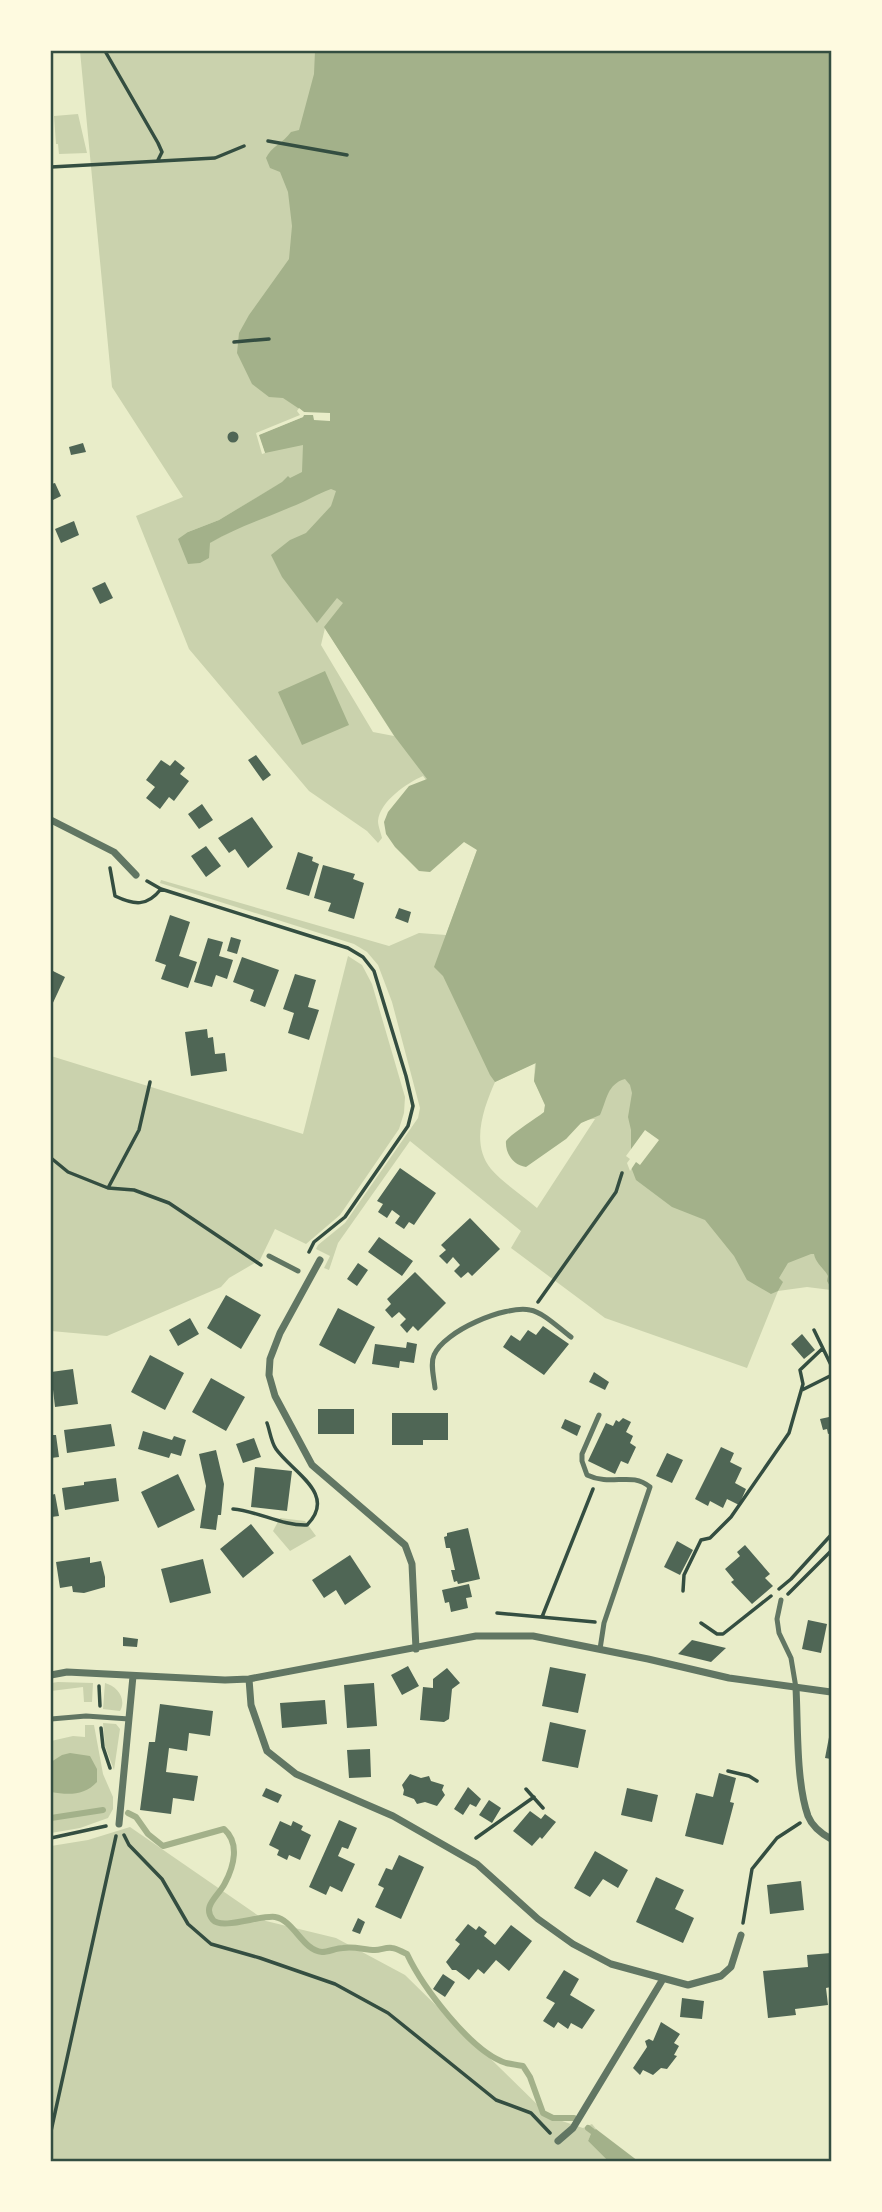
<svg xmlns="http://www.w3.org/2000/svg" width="882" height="2212" viewBox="0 0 882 2212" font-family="Roboto,sans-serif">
<rect width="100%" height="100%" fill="#e9edc9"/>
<!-- green -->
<path fill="#cad2ad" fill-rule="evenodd" d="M80,51H557L831,936V1290L807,1287L778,1291L747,1368L605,1318L511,1248L521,1231L410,1141L338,1243L329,1270L324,1268L330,1256L316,1249L318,1245L345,1223L418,1118L420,1108L392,1002L378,965L367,952L354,944L160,883L161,880L389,946L419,933L446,935L477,850L423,776C407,783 380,801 378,821C378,826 381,833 382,838L378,843L367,831L309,791L189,649L136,516L183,497L112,387ZM278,485L235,529L209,543L188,532L219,520ZM325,628L394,736L373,732L321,645ZM535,1063L534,1081L545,1105L544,1112L566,1139C574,1129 582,1118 595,1119L537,1208C522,1195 503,1183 491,1169C470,1144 484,1107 495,1082Z
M78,114L87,153L59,154L58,144H56L54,116Z
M348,956L362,965L372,984L405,1097L404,1113L399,1129L340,1215L306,1244L275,1229L260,1260L229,1278L221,1287L107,1336L51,1331V1056L303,1134Z
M280,1518L305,1521L316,1536L290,1551L273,1531Z
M58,1682L93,1683L92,1702H84L83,1687L51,1691V1683Z
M105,1683C117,1686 127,1699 120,1711L103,1709Z
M103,1723L116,1724L120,1729L114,1770L105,1746Z
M85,1725H94L103,1774L113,1797V1809L108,1818L80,1828L51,1833V1741L73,1736L85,1737Z
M130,1827L266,1921L336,1938L405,1975L550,2117L583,2128L592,2124L596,2129L592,2131L588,2141L608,2161H51V1846L88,1840Z"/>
<!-- water -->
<path fill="#a3b18a" d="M315,51H831V1288L827,1281L828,1276C824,1268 816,1264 814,1254H811L788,1263L779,1278L783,1282L778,1291L771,1294L747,1280L734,1256L705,1220L672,1207L636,1180L631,1167V1130L628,1117L632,1093L630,1085L625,1079C607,1084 607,1100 600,1115L581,1123L566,1139L526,1167C513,1165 505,1153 506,1141C512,1133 534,1120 544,1112L545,1105L534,1081L536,1063L495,1082L490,1075L443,976L434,967L477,850L464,842L430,872L419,871L395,847L386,834L384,822L388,812L409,786L427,779L395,737L324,627L343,603L337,598L317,623L282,577L271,555L290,540L306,533L331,506L336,491L331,489C317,494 305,502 291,507C263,519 236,528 210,543L209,558L200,563L188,564L178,539L188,532L219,520L282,482L288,476L290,478L302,472L303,445L265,453L258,435L303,417L304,412L283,398L269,397L252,384L237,353L239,333L249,315L289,259L292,226L288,192L280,172L270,168L266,158C271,147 283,143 291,132L299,130L314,74Z
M325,671L349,725L302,745L278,692Z
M70,1753L90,1756L97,1769V1782C84,1796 68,1795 51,1792V1762L62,1755Z
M596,2129L638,2161H608L588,2141L592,2131Z"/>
<!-- pier -->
<path fill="#e9edc9" d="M299,408L304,412L330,413V421L314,420L313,415H304L303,417L259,435L265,453L262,454L256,433L300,415L297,411Z
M645,1130L659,1140L640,1165L636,1162L630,1171L627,1163L630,1159L626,1156Z"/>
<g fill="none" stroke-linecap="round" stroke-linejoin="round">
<!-- stream -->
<path stroke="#a3b18a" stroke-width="6" d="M128,1813L136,1817L148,1834L163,1846L224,1829C240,1843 234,1866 225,1883C219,1896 201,1906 213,1920C222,1930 260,1915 275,1917C294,1920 302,1950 322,1952C329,1952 336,1948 343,1948C355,1946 364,1950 375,1950C381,1950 386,1947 392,1948C396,1948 402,1952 407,1954C422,1986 471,2052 506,2063C511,2064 517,2065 523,2066L530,2077L543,2113L553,2118H574
M51,1818L103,1810
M588,2128L592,2131"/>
</g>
<!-- building -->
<path fill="#4f6655" d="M227.5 437a5.5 5.5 0 1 1 11 0a5.5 5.5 0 1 1-11 0Z
M83,443L86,452L71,455L69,447Z
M55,483L61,496L51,501V484Z
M74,521L79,535L61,543L55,529Z
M105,582L113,598L100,604L92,588Z
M256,755L271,775L263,781L248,760Z
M161,760L170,766L175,760L185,768L180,774L189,781L174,801L169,797L160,809L146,798L155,787L146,780Z
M202,804L213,820L199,829L188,814Z
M252,817L273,847L248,868L235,849L229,853L218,838Z
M206,846L221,866L206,877L191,856Z
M298,852L313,857L312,861L319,864L309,896L286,889Z
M323,865L355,874L353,879L364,883L354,919L328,911L331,903L314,898Z
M399,908L411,912L408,923L395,918Z
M170,915L190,922L179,956L197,962L188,988L161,979L166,965L155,961Z
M231,937L241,940L237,954L227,951Z
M208,938L223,942L219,956L233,960L227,979L216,975L212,987L194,982Z
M242,957L279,970L265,1007L250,1001L254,990L233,982Z
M51,970L65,977L51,1007Z
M295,974L316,980L308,1007L319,1010L309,1040L288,1033L294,1013L283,1009Z
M207,1029L208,1038L213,1037L215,1054L225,1053L227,1071L191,1076L185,1032Z
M400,1168L436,1193L414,1225L409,1222L404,1229L395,1223L400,1216L392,1210L387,1218L378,1212L383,1204L377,1201Z
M470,1218L500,1249L472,1276L468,1272L461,1278L454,1271L460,1265L453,1257L447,1264L439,1256L446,1250L441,1245Z
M379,1237L413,1261L402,1276L368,1252Z
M358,1263L368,1270L357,1286L347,1279Z
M415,1272L446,1303L418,1331L413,1326L407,1333L400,1325L406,1319L399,1312L392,1318L385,1310L391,1304L387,1299Z
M226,1295L261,1315L241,1349L207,1328Z
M338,1308L375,1327L355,1364L319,1345Z
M190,1318L199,1334L178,1346L169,1330Z
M543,1326L569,1344L544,1375L503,1347L511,1335L520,1341L528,1330L536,1335Z
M802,1334L815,1350L804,1359L791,1344Z
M407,1342L417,1344L414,1363L400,1361L399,1368L372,1364L375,1344L406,1348Z
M150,1355L184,1373L165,1410L131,1392Z
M73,1369L78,1404L55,1407L51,1372Z
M594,1372L609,1382L605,1390L589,1382Z
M211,1378L245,1397L226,1431L192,1412Z
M318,1409H354V1434H318Z
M392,1413H448V1440H423V1445H392Z
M829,1417L831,1433L828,1434L827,1429L823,1430L820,1419Z
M623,1418L631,1422L626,1432L633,1436L630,1443L636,1447L628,1464L621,1461L615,1474L588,1461L606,1423L613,1426L616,1420L619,1422Z
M565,1419L581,1426L577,1436L561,1428Z
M111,1424L115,1446L67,1453L64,1430Z
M143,1431L172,1440L174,1436L186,1440L181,1456L171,1453L169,1458L138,1449Z
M51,1435H56L59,1457L51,1458Z
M254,1438L261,1457L243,1463L236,1444Z
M721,1447L734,1453L730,1462L742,1468L735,1483L746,1489L739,1505L727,1499L723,1508L710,1501L708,1506L695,1499Z
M216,1450L224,1484L221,1515H218L216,1530L200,1528L206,1486L199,1454Z
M667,1453L683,1460L672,1483L656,1476Z
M255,1467L292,1471L287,1511L251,1507Z
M178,1474L195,1510L158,1528L141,1492Z
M116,1478L119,1501L65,1510L62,1488L84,1485V1482Z
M55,1494L59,1516L51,1517V1495Z
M251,1524L274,1553L243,1578L220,1549Z
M468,1528L480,1579L458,1584L457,1581L454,1582L451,1570H455L450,1548H446L444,1537L447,1536V1533Z
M677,1541L693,1550L680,1575L664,1567Z
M745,1545L770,1574L765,1578L773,1586L752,1604L731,1582L734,1580L725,1569L740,1556L737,1552Z
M350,1555L371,1587L345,1605L336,1590L324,1598L312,1580Z
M90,1557V1563L101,1561L105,1577V1587L84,1593L73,1592L72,1586L60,1588L56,1562Z
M203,1559L211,1593L170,1603L161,1569Z
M469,1584L472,1597L466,1598L468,1608L451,1612L449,1602L445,1603L442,1590Z
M808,1620L827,1624L821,1653L802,1649Z
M123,1637L138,1639L137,1647L123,1646Z
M692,1640L726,1648L711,1662L678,1654Z
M408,1666L419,1686L402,1695L391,1675Z
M550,1667L586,1674L578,1713L542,1706Z
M447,1668L460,1683L452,1689L449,1719L444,1722L420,1720L423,1687L433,1688V1679Z
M374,1683L377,1726L347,1728L344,1685Z
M325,1700L327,1724L282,1728L280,1703Z
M160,1704L213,1711L210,1736L189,1733L187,1751L169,1748L166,1772L198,1776L194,1801L173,1798L171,1814L140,1810L149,1742H155Z
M550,1722L586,1730L578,1768L542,1761Z
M830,1732H831V1759L825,1758Z
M370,1749L371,1777L349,1778L347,1750Z
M719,1773L736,1778L730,1802L734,1803L723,1845L685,1836L696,1793L713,1797Z
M410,1774L421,1778L429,1776L431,1781L444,1785L442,1790L445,1795L437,1806L425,1802L417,1804L414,1799L403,1795L404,1790L402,1785Z
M468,1787L481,1799L476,1807L470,1804L463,1815L454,1809Z
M266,1788L282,1795L278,1803L262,1796Z
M627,1788L658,1795L652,1822L621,1815Z
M489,1800L501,1808L492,1823L479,1815Z
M530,1811L541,1819L545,1814L556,1822L542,1839L540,1837L532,1846L513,1831Z
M339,1820L357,1828L348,1849L342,1847L338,1856L355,1864L342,1892L330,1886L326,1895L309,1887Z
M280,1821L291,1826L293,1821L303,1826L301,1830L311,1835L300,1860L289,1855L287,1860L277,1855L279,1850L269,1845Z
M595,1851L628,1870L618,1888L603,1879L590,1897L574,1888Z
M399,1855L424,1867L401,1919L375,1907L384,1888L378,1885L386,1868L392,1870Z
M656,1877L684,1890L675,1909L694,1918L683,1943L636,1922Z
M801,1881L804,1910L770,1914L767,1885Z
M358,1918L365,1922L360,1934L352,1931Z
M468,1924L476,1930L479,1926L487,1932L484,1936L495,1945L511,1925L532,1941L509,1971L496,1960L484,1974L478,1969L469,1980L456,1970H452L446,1962L460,1944L455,1940Z
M831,1953V1987L826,1988L828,2005L795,2009L796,2015L768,2018L763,1971L808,1967L807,1955Z
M564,1970L579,1979L570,1995L595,2010L582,2029L571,2023L568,2029L558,2022L554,2028L543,2021L555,2003L546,1998Z
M443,1974L455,1982L445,1997L433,1989Z
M682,1998L704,2001L702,2019L680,2017Z
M661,2022L680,2034L674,2043L679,2046L674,2055L677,2056L667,2069L661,2068L653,2075L643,2070L640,2075L633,2068L647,2047L645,2041L649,2039L653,2041Z"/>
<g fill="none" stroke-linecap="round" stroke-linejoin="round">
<!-- path -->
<path stroke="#344e41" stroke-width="3.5" d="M105,51L158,143L162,152L158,160
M268,141L347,155
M51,167L215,158L244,146
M234,342L269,339
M110,868L115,896C134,905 147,907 161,889
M147,881L161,889L348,948L363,957L374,971L406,1076L413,1106L408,1126L345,1217L314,1242L309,1252
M51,1158L68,1172L108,1188L134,1190L169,1203L261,1265
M108,1188L139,1130L150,1082
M538,1302L616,1192L622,1173
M814,1330L831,1365
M802,1390L830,1376
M233,1509C258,1511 282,1526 307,1525C338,1494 292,1472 276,1449C271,1442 270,1431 267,1423
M779,1589L791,1579L831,1535
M683,1591L684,1575L701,1540L710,1538L731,1517L789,1433L803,1384L800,1370L822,1349
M788,1594L831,1551
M497,1613L595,1622
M542,1617L593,1489
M701,1623L717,1634H723L771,1596
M99,1686L100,1706
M101,1728L103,1747L110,1768
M728,1771L749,1776L757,1781
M526,1789L543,1808
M124,1835L129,1845L162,1879L188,1924L211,1944L260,1958L335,1984L388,2013L496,2100L531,2113L550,2133
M51,1838L106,1826
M476,1838L534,1797
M743,1923L752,1869L777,1838L800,1823
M51,2131L116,1836"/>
<!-- service -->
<path stroke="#617663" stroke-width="5" d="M269,1256L298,1271
M435,1388C434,1378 430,1364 434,1355C444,1331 505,1305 530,1310C543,1312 560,1329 571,1337
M599,1415L582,1454V1461L587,1475C612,1487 631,1471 650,1487L604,1623L600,1649
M781,1600L777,1619L779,1633L791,1658L796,1688
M51,1719L86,1716L129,1719"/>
<!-- minor -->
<path stroke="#617663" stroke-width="7" d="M51,820L114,852L136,875
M320,1260L280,1333L270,1359L269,1375L275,1396L312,1465L405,1545L412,1564L416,1649
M51,1675L67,1672L225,1680L249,1679L476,1636H533L648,1659L729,1678L831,1692
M249,1679L251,1705L267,1751L296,1774L393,1816L477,1864L538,1919L573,1944L611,1964L688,1985L721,1976L731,1967L741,1935
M796,1688C798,1725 796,1782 808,1816C812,1826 822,1834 831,1839
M119,1824L133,1676
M558,2141L573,2128L663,1979"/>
</g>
<!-- border -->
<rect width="882" height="2212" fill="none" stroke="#fefae0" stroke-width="105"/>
<rect x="52" y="52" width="778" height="2108" fill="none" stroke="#344e41" stroke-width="2.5"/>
</svg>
